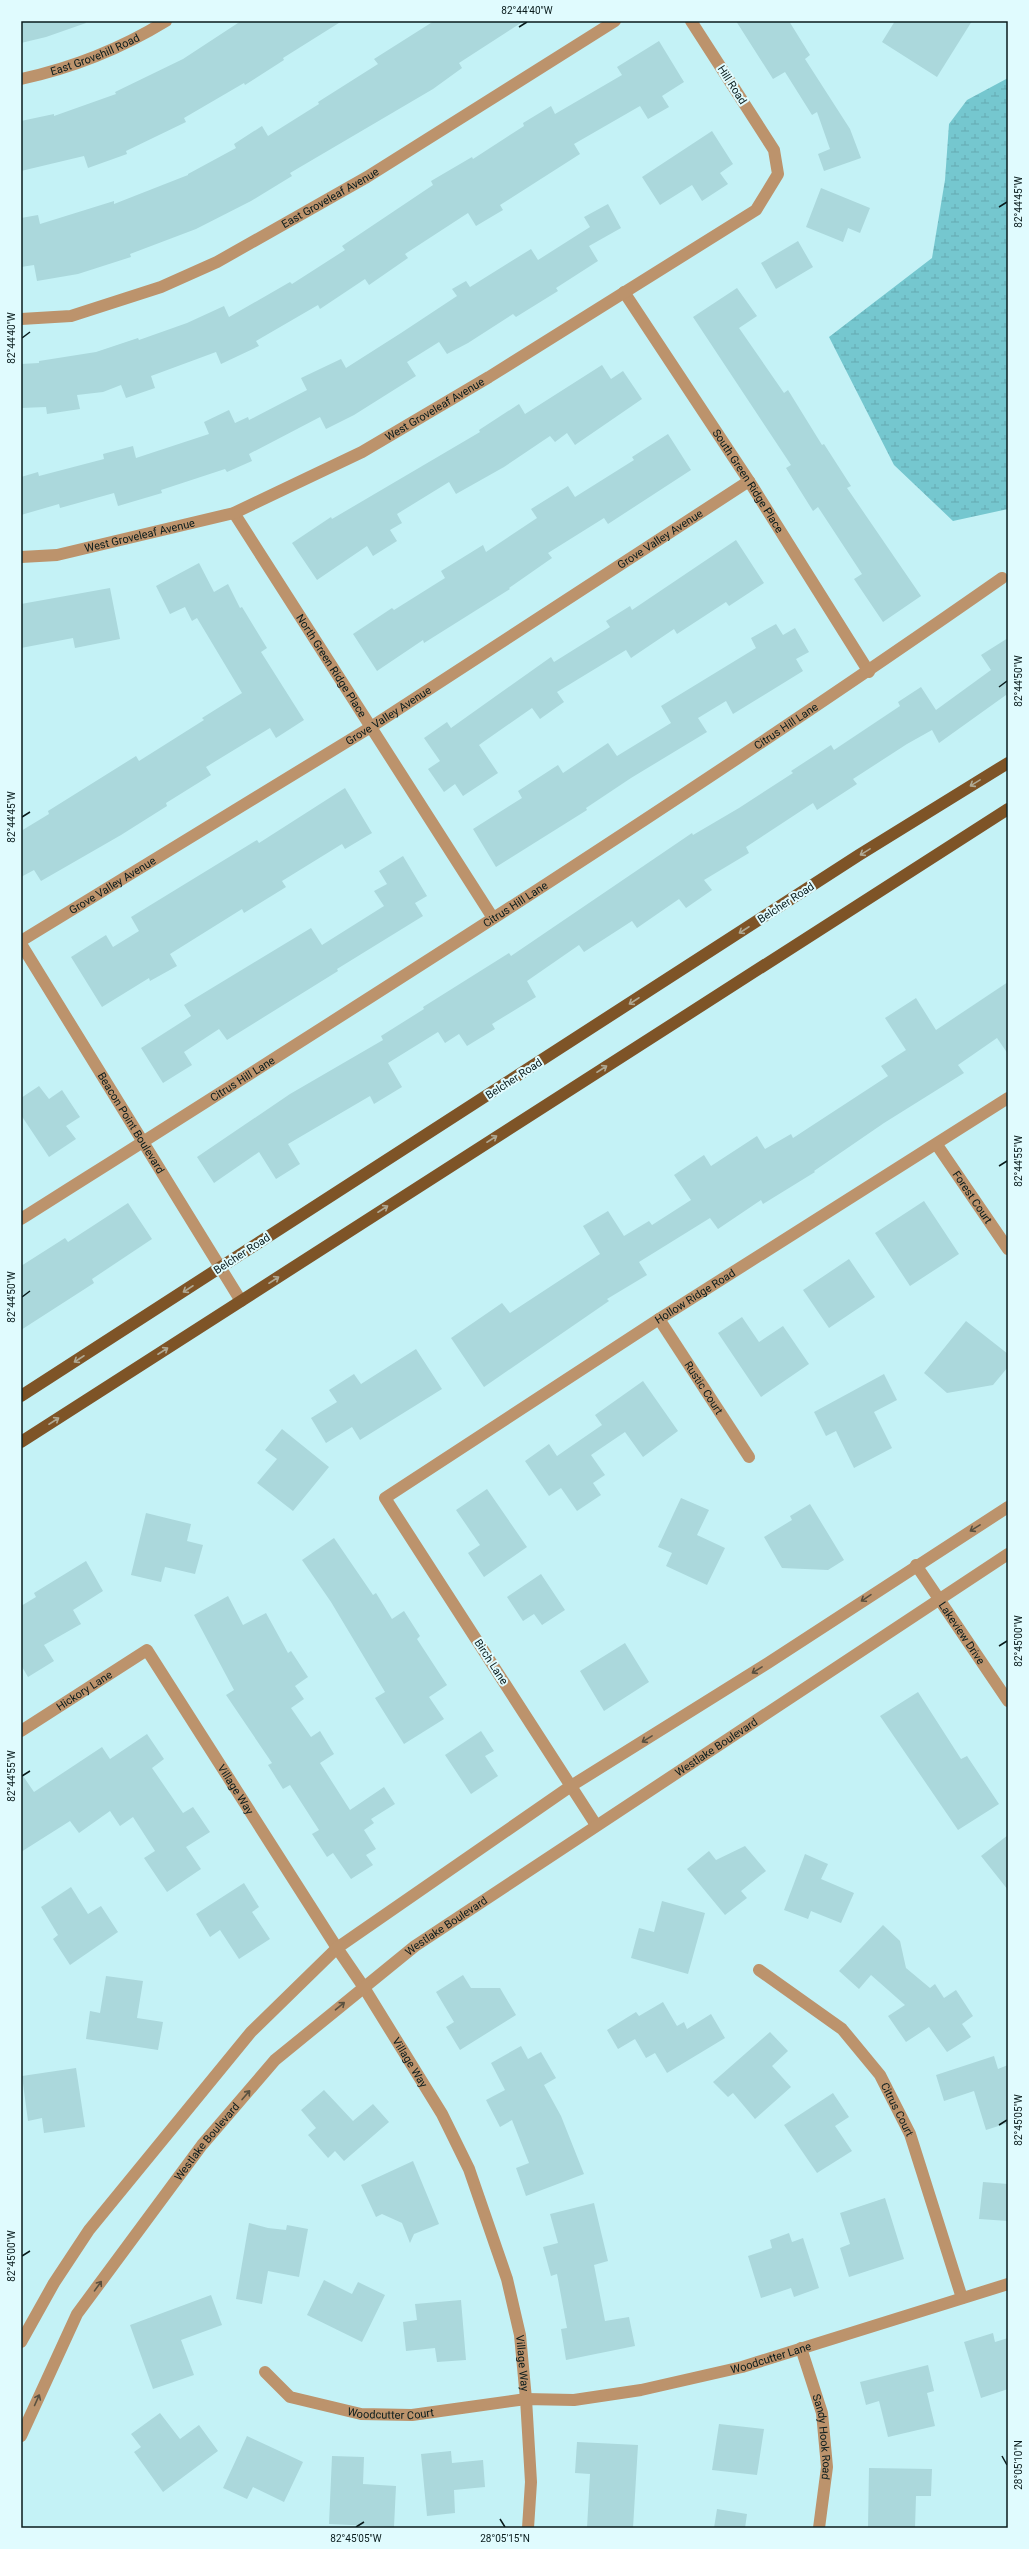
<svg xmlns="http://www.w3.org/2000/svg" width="1029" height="2549" viewBox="0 0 1029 2549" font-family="Roboto,sans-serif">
<defs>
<pattern id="wetland-marsh" width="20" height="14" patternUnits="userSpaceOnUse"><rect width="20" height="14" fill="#75c7cf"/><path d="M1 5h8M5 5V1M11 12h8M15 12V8" fill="none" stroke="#64aab1"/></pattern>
</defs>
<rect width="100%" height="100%" fill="#c4f2f6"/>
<!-- wetland -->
<path fill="url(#wetland-marsh)" d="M1008,78V509L953,521L894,465L829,337L932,258L945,180L949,124L967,100Z"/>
<!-- building -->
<path fill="#abd8dc" d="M21,21H85L86,23L46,37L21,43Z
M241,21H342L283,58L284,60L245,85L244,83L184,118L186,122L126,151L127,154L88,168L84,156L21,171V121L54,114V116L116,94L115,92L183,59Z
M434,21H524L459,63L462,68L433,89L290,173L292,176L251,201L196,229L130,254L131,257L78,274L37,281L34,265L21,267V218L38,215L40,224L114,201V204L188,175V174L236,148L234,144L262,126L268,136L319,104L318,102L378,64L374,59Z
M736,21H789L810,55L805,59L850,129L861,158L824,171L818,154L830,149L817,112L812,115L785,72L773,79Z
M895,21H972L937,77L882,42Z
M659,41L684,82L662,96L669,107L648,119L640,106L574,144L580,154L500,205L503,210L476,226L468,213L405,254L408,258L369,285L365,279L320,309L318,305L256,341L259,346L221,364L216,352L151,376L155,388L126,398L121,385L103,392L77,395L80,409L47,414L46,407L21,408V364L39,363V361L96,352L138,338L139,340L187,323L224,306L229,317L290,282L292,284L345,250L342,246L433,185L431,181L472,157L473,159L524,126L523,123L551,106L555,114L622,75L617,67Z
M712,131L733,164L720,173L728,184L702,201L692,185L660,205L642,177Z
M821,188L870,208L860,233L848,228L843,242L806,227Z
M608,204L621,228L589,246L598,261L556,288L558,291L516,317L513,314L468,343L447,354L439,342L407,362L416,376L354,415L326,429L320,417L249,454L252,461L227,472L225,469L161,490L162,493L118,506L114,493L60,508L59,504L21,515V477L38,472L39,476L104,459L103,454L133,446L136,458L209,434L204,422L229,410L235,423L248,417L249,420L307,390L301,378L341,359L346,368L401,333L457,296L452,289L466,281L470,287L531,249L538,260L590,227L584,217Z
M798,241L813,267L776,289L761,263Z
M737,288L757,316L739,328L784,393L788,390L822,445L824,444L851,486L847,488L921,596L883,622L854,579L862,574L818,507L813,511L786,468L791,465L693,317Z
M602,365L611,379L623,371L642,399L575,445L567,433L555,442L550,436L504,467L456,494L449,482L397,514L402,523L390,530L397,541L373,556L367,546L317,580L292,543L331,517L332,519L480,432L479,430L519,404L525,414Z
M668,434L691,470L608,524L604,518L548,553L552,558L509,588L510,589L424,643L423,640L377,671L353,634L392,608L394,610L445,578L441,571L483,545L486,552L537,518L531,509L568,486L575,497L634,460L632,457Z
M736,540L764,583L729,606L726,602L677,634L674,629L631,658L626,650L557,692L564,702L540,719L532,708L479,745L498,773L463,796L455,784L444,792L428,769L440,761L424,738L447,722L451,728L551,657L554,662L610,627L606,621L630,606L632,610Z
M199,563L214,592L228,584L240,608L242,607L267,648L261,652L304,720L276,738L270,728L206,767L211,775L166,803L167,806L121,835L41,881L34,870L21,877V831L49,814L48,811L136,756L139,761L204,720L202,718L242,693L197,618L192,621L185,607L170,614L156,586Z
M110,588L120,639L75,648L73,638L21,648V604Z
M776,624L783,635L795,628L809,652L796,659L803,671L733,714L726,701L698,718L707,732L631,778L586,808L587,810L496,867L473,829L522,798L518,791L558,765L563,773L608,743L617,756L671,723L661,706L756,648L751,638Z
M1008,638V698L1006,695L939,743L932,730L907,744L853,779L857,784L817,810L813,803L746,847L749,853L704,880L712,890L686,908L679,899L637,928L632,921L584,952L579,945L527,981L536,997L492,1024L495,1029L467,1046L459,1034L445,1043L438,1032L388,1063L402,1087L374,1104L370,1096L288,1144L300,1164L276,1179L259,1152L214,1183L197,1157L290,1094L383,1040L381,1036L424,1009L423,1007L509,953L511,956L692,833L693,835L739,808L793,773L791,771L831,745L834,750L900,706L898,702L921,687L936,710L991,670L981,655Z
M345,788L372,833L345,849L342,844L282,881L286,887L244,913L242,909L170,954L177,966L150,981L149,978L102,1007L71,957L106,935L113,947L139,931L131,917L257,840L259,843Z
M403,856L427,896L415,903L423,916L337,969L338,971L227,1040L219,1029L184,1052L192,1065L163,1083L141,1048L191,1016L184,1005L311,928L322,945L384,906L374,891L387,884L379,871Z
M1008,982V1054L997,1038L958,1065L964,1073L884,1123L814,1171L815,1172L763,1204L761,1200L718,1229L710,1218L639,1262L647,1275L607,1299L609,1301L484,1387L451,1338L502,1303L510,1313L600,1254L583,1226L608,1211L624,1236L649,1221L652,1225L691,1200L674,1175L704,1155L711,1166L757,1136L765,1149L791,1134L793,1138L888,1076L881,1066L906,1050L885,1018L916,998L936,1030Z
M39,1086L49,1099L62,1090L80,1117L66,1126L76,1139L49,1157L21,1115V1098Z
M924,1201L959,1254L910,1286L875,1233Z
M128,1203L152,1239L92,1279L94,1283L21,1330V1266L65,1238L68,1242Z
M849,1259L875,1297L829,1328L803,1290Z
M742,1317L759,1342L783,1326L809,1364L761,1397L718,1333Z
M966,1321L1008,1354V1367L993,1385L947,1393L924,1373Z
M416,1349L442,1389L360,1440L352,1427L326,1443L311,1418L337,1402L329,1390L354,1374L361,1384Z
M884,1374L897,1400L874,1412L892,1448L854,1468L836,1431L826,1436L814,1412Z
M643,1381L678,1431L643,1457L625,1432L591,1455L605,1475L593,1483L601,1495L577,1511L561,1488L549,1496L525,1461L549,1444L557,1456L602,1425L595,1415Z
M282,1429L329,1467L293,1511L257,1483L277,1459L265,1450Z
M487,1489L527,1547L484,1577L468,1553L480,1545L456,1510Z
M681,1498L709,1510L697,1535L725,1548L707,1585L666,1566L672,1553L658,1547Z
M810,1504L844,1560L828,1570L782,1568L764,1537L792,1520L790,1516Z
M146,1513L191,1524L187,1541L203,1545L195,1574L165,1567L161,1582L131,1575Z
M334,1538L373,1595L376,1593L392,1619L404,1611L420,1636L417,1639L447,1685L429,1697L444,1719L404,1744L375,1698L385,1692L331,1602L302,1560Z
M86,1561L103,1591L73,1610L81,1624L44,1645L54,1661L28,1677L21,1665V1606L36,1597L34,1593Z
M541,1574L565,1610L542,1625L534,1614L523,1621L507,1597Z
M228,1596L243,1625L266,1613L288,1653L291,1651L308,1677L295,1686L304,1699L291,1708L311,1737L320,1731L334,1754L320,1763L350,1810L384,1787L395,1804L371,1819L374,1823L364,1830L376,1849L366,1855L373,1865L351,1879L333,1853L327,1857L312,1834L319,1830L290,1785L283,1789L268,1765L272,1763L226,1695L234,1690L194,1615Z
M625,1643L649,1682L604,1711L580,1671Z
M918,1692L961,1759L967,1756L999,1804L958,1830L880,1716Z
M481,1731L494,1751L485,1756L498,1776L471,1794L445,1755Z
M147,1734L164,1759L152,1768L183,1813L193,1807L210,1832L186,1847L201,1869L167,1892L144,1858L155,1851L133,1817L120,1826L110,1811L79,1833L70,1821L21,1852V1773L34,1792L102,1747L110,1759Z
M1008,1835V1890L981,1856Z
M745,1846L766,1871L741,1891L747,1898L725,1915L687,1869L709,1851L716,1860Z
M805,1854L828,1864L821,1879L854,1893L841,1923L811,1911L808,1919L784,1910Z
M244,1883L259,1907L252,1912L270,1939L239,1959L220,1930L210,1937L196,1914Z
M71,1887L88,1914L101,1906L118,1932L70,1965L53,1939L58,1935L41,1907Z
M662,1901L705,1913L688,1974L631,1958L639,1928L654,1932Z
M883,1925L900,1941L906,1968L930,1988L935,1984L944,1998L956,1990L973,2016L962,2024L971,2037L947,2052L929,2027L906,2042L888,2016L905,2005L871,1975L859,1989L839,1971Z
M463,1975L471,1988H500L516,2015L460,2050L446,2027L454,2022L436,1992Z
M106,1976L143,1981L137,2018L163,2022L158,2050L86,2039L90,2011L100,2013Z
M663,2002L677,2026L684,2022L687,2029L711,2014L725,2038L667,2073L655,2053L646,2058L635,2039L618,2049L607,2030L636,2012L639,2016Z
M770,2032L788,2051L772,2066L791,2087L755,2119L733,2093L728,2097L713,2082Z
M521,2046L528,2059L541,2052L556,2078L544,2085L561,2116L584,2174L526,2196L516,2168L529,2163L512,2120L500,2127L486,2100L505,2090L491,2063Z
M994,2056L998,2069L1008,2065V2123L986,2130L974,2091L944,2101L936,2075Z
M76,2068L85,2127L44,2133L42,2118L28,2121L22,2076Z
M324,2090L353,2121L373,2104L389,2122L344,2161L335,2151L328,2158L308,2135L316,2128L301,2110Z
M833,2093L849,2117L835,2126L852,2151L817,2173L784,2125Z
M413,2161L439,2224L414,2234L410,2243L402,2223L382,2214L376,2217L361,2185Z
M983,2182L1008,2184V2221L979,2219Z
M885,2198L904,2259L849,2277L840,2248L850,2244L840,2213Z
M594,2203L608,2261L594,2265L605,2321L629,2317L635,2346L566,2360L561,2329L567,2328L557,2274L551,2276L543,2247L558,2243L550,2214Z
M249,2223L268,2228L286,2230L287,2225L308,2229L299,2277L268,2271L262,2304L236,2299Z
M789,2233L792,2242L803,2238L819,2288L794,2297L791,2288L761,2298L748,2256L772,2248L770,2240Z
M324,2280L352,2294L358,2282L385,2295L362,2342L307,2315Z
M211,2295L222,2325L181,2340L194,2375L153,2389L130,2325Z
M461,2300L466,2360L437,2362L435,2348L406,2351L403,2322L417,2320L415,2304Z
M993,2333L995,2342L1008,2338V2389L981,2398L964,2342Z
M928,2365L934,2391L927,2393L935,2426L888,2437L879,2401L866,2405L860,2382Z
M160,2413L180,2439L199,2425L218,2451L163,2492L134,2452L141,2447L131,2434Z
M719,2424L764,2429L757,2475L712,2470Z
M247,2436L303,2462L284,2502L253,2487L247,2499L223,2488Z
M577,2442L638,2445L633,2528H587L590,2474L575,2473Z
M451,2451L452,2463L483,2460L485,2487L454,2490L455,2513L427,2516L421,2454Z
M332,2456L364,2457L363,2484L396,2486L394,2527L329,2524Z
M869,2468L932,2469L931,2496H916L915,2528H868Z
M717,2509L747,2514L745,2528H714Z"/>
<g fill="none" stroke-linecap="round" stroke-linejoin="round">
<!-- minor -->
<g stroke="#bc936c" stroke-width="12">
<path id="s1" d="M21,79C72,68 122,48 166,21"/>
<path id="s2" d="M624,292L749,481L869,672"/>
<path id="s3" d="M21,319L71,316L161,287L217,262L367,177L615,21"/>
<path id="s4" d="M234,513L493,918"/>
<path id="s5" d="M21,557L57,555L234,513L362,452L489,377L756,210L778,174L774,150L691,21"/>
<path id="s6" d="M21,941L371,727L749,481"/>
<path id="s7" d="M21,944L241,1301"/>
<path id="s8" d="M937,1145L1008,1249"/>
<path id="s9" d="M21,1219C351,1010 682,802 1002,578"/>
<path id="s10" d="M659,1319L749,1457"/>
<path id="s11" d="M916,1565L1008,1701"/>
<path id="s12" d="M21,1731L147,1650L337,1948L363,1986L442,2114L469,2169L507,2279L520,2335L526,2399L531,2482L528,2528"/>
<path id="s13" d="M596,1825L385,1498L659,1319L1008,1098"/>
<path id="s14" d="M759,1970L842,2029L880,2075L910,2134L962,2298"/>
<path d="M21,2342L54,2283L89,2230L251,2032L337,1948L571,1786L768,1663L1008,1507"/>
<path id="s15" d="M801,2348L822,2413L827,2467L819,2528"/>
<path id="s16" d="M265,2372L290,2397L361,2414L412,2415L526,2399L574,2400L641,2390L742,2367L1008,2284"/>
<path id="s17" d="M21,2436L77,2314L202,2145L275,2060L415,1946L1008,1554"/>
</g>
<!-- major -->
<path stroke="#7e5427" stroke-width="12" d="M21,1396L859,855L1008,763
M21,1442L1008,809"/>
</g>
<!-- one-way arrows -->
<defs><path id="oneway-shaft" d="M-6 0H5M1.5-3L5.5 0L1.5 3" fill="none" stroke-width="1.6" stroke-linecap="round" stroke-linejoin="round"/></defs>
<g stroke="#afa892">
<use href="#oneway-shaft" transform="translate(975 783) rotate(148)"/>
<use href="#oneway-shaft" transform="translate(865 852) rotate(148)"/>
<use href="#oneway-shaft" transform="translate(744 930) rotate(147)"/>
<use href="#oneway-shaft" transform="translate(634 1001) rotate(147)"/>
<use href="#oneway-shaft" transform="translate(602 1069) rotate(-33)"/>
<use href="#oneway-shaft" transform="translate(492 1139) rotate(-33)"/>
<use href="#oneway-shaft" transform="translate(383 1209) rotate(-33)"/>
<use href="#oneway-shaft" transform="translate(274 1280) rotate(-33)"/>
<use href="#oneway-shaft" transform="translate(188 1289) rotate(147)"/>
<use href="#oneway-shaft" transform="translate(163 1351) rotate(-33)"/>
<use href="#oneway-shaft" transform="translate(79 1359) rotate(147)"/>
<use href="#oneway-shaft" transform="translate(54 1421) rotate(-33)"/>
</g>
<g stroke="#5a5140">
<use href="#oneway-shaft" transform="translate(975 1528) rotate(148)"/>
<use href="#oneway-shaft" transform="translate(866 1598) rotate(146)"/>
<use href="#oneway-shaft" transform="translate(757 1670) rotate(148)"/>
<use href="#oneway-shaft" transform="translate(647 1739) rotate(148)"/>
<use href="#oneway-shaft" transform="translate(340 2006) rotate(-40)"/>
<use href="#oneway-shaft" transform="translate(246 2095) rotate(-49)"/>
<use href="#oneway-shaft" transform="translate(98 2286) rotate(-54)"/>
<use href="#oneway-shaft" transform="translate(37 2400) rotate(-66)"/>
</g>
<!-- ticks -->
<path fill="none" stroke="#091b1c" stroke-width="1.5" d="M519,27L527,22M999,207L1007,202M22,338L30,332M999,687L1007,681M22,817L30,812M999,1166L1007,1161M22,1297L30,1291M999,1646L1007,1641M22,1776L30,1771M999,2125L1007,2120M22,2256L30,2251M1002,2456L1007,2465M500,2519L505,2527M356,2527L364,2522"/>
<g text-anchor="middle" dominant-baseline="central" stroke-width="4" stroke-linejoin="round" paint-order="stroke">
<!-- street labels -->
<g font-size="11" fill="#091b1c" stroke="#e0fbfe">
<text stroke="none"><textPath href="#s1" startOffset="78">East Grovehill Road</textPath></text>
<text transform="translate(732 85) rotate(57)">Hill Road</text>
<text stroke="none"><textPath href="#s3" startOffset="336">East Groveleaf Avenue</textPath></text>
<text stroke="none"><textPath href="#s5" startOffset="444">West Groveleaf Avenue</textPath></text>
<text stroke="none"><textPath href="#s2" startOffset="226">South Green Ridge Place</textPath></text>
<text stroke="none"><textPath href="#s5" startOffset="121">West Groveleaf Avenue</textPath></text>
<text stroke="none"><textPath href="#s6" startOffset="755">Grove Valley Avenue</textPath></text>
<text stroke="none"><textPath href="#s4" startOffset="181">North Green Ridge Place</textPath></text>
<text stroke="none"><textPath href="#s6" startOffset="431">Grove Valley Avenue</textPath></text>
<text stroke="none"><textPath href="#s9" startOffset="910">Citrus Hill Lane</textPath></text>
<text stroke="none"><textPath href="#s6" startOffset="107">Grove Valley Avenue</textPath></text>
<text transform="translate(786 903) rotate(-33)">Belcher Road</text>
<text stroke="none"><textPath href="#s9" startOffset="586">Citrus Hill Lane</textPath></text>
<text stroke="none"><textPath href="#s9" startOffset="262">Citrus Hill Lane</textPath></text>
<text transform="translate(514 1079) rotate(-33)">Belcher Road</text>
<text stroke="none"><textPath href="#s7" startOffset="210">Beacon Point Boulevard</textPath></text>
<text stroke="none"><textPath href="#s8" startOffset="63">Forest Court</textPath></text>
<text transform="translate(242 1254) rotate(-33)">Belcher Road</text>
<text stroke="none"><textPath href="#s13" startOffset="759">Hollow Ridge Road</textPath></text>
<text stroke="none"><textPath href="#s10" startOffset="82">Rustic Court</textPath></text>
<text stroke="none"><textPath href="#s11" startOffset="82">Lakeview Drive</textPath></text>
<text transform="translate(491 1662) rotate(57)">Birch Lane</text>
<text stroke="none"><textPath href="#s12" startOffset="75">Hickory Lane</textPath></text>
<text stroke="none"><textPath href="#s17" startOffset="998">Westlake Boulevard</textPath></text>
<text stroke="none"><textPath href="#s12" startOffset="315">Village Way</textPath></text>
<text stroke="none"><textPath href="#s17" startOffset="674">Westlake Boulevard</textPath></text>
<text stroke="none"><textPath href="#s12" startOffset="639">Village Way</textPath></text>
<text stroke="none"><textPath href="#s14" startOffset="200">Citrus Court</textPath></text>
<text stroke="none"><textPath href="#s17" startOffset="350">Westlake Boulevard</textPath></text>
<text stroke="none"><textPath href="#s16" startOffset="524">Woodcutter Lane</textPath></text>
<text stroke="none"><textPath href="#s12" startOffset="963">Village Way</textPath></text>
<text stroke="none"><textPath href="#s16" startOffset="138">Woodcutter Court</textPath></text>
<text stroke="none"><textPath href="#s15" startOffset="92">Sandy Hook Road</textPath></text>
</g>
</g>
<!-- border -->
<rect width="1029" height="2549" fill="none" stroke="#e0fbfe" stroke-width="44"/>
<rect x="22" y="22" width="985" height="2505" fill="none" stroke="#091b1c" stroke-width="1.5"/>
<g font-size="10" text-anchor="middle" fill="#091b1c">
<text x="527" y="14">82°44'40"W</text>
<text transform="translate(1018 202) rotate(-90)" y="4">82°44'45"W</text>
<text transform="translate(11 338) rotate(-90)" y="4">82°44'40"W</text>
<text transform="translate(1018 681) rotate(-90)" y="4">82°44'50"W</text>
<text transform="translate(11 817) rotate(-90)" y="4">82°44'45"W</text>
<text transform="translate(1018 1161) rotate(-90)" y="4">82°44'55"W</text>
<text transform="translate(11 1297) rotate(-90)" y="4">82°44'50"W</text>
<text transform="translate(1018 1641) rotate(-90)" y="4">82°45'00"W</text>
<text transform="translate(11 1776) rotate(-90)" y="4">82°44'55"W</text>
<text transform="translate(1018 2120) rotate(-90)" y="4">82°45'05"W</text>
<text transform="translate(11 2256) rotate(-90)" y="4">82°45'00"W</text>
<text transform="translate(1018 2465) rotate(-90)" y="4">28°05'10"N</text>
<text x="356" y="2542">82°45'05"W</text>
<text x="505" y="2542">28°05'15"N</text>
</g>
</svg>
